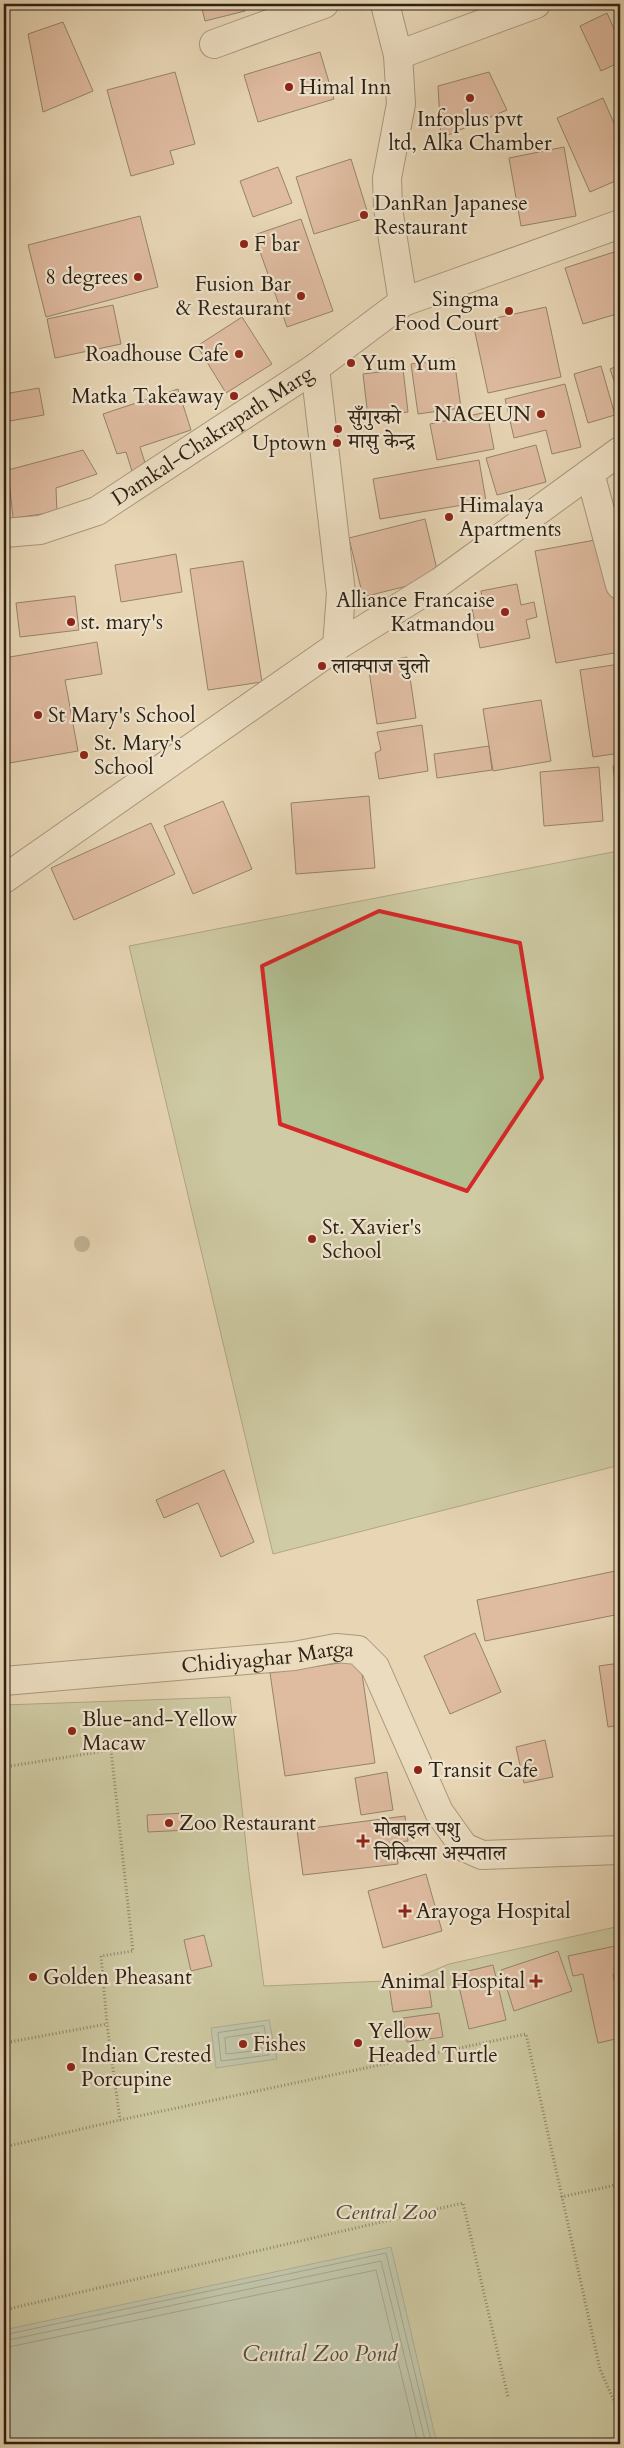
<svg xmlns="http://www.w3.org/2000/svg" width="624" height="2448" viewBox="0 0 624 2448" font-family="Cardo,'Noto Serif Devanagari',serif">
<rect width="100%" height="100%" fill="#e7d6b4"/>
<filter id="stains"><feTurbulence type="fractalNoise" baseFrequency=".004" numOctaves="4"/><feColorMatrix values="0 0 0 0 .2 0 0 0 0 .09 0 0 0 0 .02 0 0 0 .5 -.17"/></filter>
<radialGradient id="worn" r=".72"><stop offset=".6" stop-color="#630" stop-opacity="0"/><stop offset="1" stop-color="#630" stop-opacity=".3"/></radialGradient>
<!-- green -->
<path fill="#b1be90" stroke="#6f7052" d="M618,851L620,860V1465L273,1554L129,946Z
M230,1697L249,1873L264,1986L411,1980L449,1964L620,1926V2444H4V1705Z"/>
<!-- water -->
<path fill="#97baa9" stroke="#6d7d6d" d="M269,2020L277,2059L216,2068L211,2028Z
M391,2247L437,2444H4V2330Z"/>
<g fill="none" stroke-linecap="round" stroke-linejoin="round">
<!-- shore -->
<path stroke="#626e5e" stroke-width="1" d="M264,2026L269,2055L221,2061L218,2033Z
M259,2033L262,2050L226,2054L225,2038Z
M4,2335L386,2253L432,2444
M4,2341L381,2261L426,2444
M4,2348L376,2270L418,2444"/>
</g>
<!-- building -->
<path fill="#d49c88" stroke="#2d2114" d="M201,4H243L245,11L205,21Z
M256,4H274L257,9Z
M607,13L620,42V62L601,71L580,26Z
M63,22L93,91L43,112L28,34Z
M320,52L334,99L258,122L244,75Z
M175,72L195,144L170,151L174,164L131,176L107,90Z
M489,72L507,110L441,138L438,86Z
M603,98L620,137V179L590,192L557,118Z
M564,147L576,216L521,226L509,158Z
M351,159L369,217L314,234L296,177Z
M278,167L292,203L253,217L240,181Z
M140,216L158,287L46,317L28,245Z
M301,219L333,311L287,327L254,235Z
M620,250V313L583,324L565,268Z
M113,305L121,344L55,358L47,319Z
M546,307L561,377L488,393L473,323Z
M242,317L272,364L226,393L197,346Z
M454,358L461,408L418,414L411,364Z
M620,365V398L610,369Z
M601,366L615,415L588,423L574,374Z
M403,369L408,412L368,417L363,374Z
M565,384L581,447L552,454L546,430L514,438L505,399Z
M39,388L44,415L4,422V394Z
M178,389L191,430L140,447L146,466L132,471L126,452L117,454L103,414Z
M487,412L494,449L437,460L430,424Z
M536,445L546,482L497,495L486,458Z
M83,450L97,474L56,488L57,512L13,518L8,470Z
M479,460L486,501L380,519L373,479Z
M425,519L439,578L363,597L349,538Z
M606,538L620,619V652L556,663L535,551Z
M176,554L182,592L121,602L115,565Z
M243,561L262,682L208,690L190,569Z
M517,584L521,605L534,602L537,617L526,620L530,638L480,648L472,608L483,605L481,591Z
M75,596L79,630L20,637L16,603Z
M4,620L9,648L4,649Z
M97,642L102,674L65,680L78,751L4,764V658Z
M407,657L416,718L377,724L368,664Z
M620,664V753L593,757L580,670Z
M541,700L551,761L493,771L483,709Z
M422,725L428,771L379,779L375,753L381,750L377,732Z
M489,746L492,770L437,778L434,754Z
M620,765V807H618L613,766Z
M599,767L603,821L544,826L540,772Z
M369,796L375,868L296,874L291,803Z
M223,801L252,869L193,894L164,826Z
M151,823L175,874L74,920L51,868Z
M224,1470L254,1542L221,1557L198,1503L164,1518L156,1500Z
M620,1570V1614L485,1641L477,1600Z
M475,1633L501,1692L450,1714L424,1656Z
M360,1660L375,1763L285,1776L270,1673Z
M620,1663V1725L608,1727L599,1666Z
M545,1740L553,1777L524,1783L516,1747Z
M387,1772L393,1810L361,1815L355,1778Z
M187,1813L188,1830L148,1832L147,1815Z
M405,1816L408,1841L395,1842L398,1864L303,1875L297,1830Z
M426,1874L442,1931L383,1948L368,1891Z
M204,1935L212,1966L191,1971L184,1940Z
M620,1945V1972L613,1974L620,2009V2038L598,2043L583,1974L573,1976L568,1956Z
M558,1951L572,1991L514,2011L501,1970Z
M493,1965L506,2020L469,2029L456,1974Z
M428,1980L432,2007L393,2012L389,1985Z
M439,2013L443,2037L407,2042L403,2018Z"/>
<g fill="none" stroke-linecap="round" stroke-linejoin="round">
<defs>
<g id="minor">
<path d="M385,4L398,55L401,104L387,178L388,208L403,302"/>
<path d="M214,44L324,4"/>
<path d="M398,55L536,4"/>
<path d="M315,368L341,593L337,646"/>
<path d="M590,473L620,585"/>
<path id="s1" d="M4,533L40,530L97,511L315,368L403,302L620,224"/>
<path d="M4,879L337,646L440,582L620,451"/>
<path id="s2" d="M4,1681L294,1656L336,1648L358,1650L375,1667L439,1812L464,1847L482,1855L620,1850"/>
</g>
</defs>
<!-- minor casing -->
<use href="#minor" stroke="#5c4e3c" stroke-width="30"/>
<!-- path -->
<path stroke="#2d2114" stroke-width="3" stroke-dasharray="1 2.5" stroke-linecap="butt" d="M4,1767L111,1750L133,1951L101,1956L107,2024L120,2120
M4,2043L107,2024
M4,2147L120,2120L526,2034L600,2369L614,2401L620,2425
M561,2197L620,2184
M4,2310L463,2203L508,2397"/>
<!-- minor -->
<use href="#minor" stroke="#efe4ce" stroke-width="28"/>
</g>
<!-- trees -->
<circle fill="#93886d" cx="82" cy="1244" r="8"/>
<!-- marked area -->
<path d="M0 0H624V2448H0ZM379,911L520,943L542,1078L467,1191L280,1124L262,966Z" fill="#e7d6b4" fill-opacity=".55" fill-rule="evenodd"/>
<path fill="none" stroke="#d62828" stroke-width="4" stroke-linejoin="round" d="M379,911L520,943L542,1078L467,1191L280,1124L262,966Z"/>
<!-- markers -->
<g fill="#8f2418" stroke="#efe4ce" stroke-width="2">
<circle cx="289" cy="87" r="5"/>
<circle cx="470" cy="98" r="5"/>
<circle cx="364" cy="215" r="5"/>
<circle cx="244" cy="244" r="5"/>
<circle cx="138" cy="277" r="5"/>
<circle cx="301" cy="296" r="5"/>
<circle cx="509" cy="311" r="5"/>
<circle cx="239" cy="354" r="5"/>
<circle cx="351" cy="363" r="5"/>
<circle cx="234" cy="396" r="5"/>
<circle cx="541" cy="414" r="5"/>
<circle cx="338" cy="429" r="5"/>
<circle cx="337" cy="443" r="5"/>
<circle cx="449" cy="517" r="5"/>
<circle cx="505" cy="612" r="5"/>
<circle cx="71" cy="622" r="5"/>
<circle cx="322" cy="666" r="5"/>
<circle cx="38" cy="715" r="5"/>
<circle cx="84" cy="755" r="5"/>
<circle cx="312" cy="1239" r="5"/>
<circle cx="72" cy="1731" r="5"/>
<circle cx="418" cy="1770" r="5"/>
<circle cx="169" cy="1823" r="5"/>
<path d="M360.5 1833.5h5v5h5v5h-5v5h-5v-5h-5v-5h5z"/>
<path d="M402.5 1903.5h5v5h5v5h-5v5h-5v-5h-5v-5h5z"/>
<circle cx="33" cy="1977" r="5"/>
<path d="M533.5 1973.5h5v5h5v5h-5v5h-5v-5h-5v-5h5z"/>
<circle cx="358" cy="2043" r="5"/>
<circle cx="243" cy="2044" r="5"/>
<circle cx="71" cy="2067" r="5"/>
</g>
<g text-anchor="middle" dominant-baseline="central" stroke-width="4.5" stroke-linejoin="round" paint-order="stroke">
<!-- poi labels -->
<g font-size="21" fill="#2d2114" stroke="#efe4ce" text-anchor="start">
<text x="299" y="87">Himal Inn</text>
<text x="470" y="119" text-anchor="middle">Infoplus pvt<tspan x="470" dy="24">ltd, Alka Chamber</tspan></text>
<text x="374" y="203">DanRan Japanese<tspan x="374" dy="24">Restaurant</tspan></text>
<text x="254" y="244">F bar</text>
<text x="128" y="277" text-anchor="end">8 degrees</text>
<text x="291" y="284" text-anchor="end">Fusion Bar<tspan x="291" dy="24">&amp; Restaurant</tspan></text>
<text x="499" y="299" text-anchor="end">Singma<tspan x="499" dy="24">Food Court</tspan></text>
<text x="229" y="354" text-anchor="end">Roadhouse Cafe</text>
<text x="361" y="363">Yum Yum</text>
<text x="224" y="396" text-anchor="end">Matka Takeaway</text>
<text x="531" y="414" text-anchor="end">NACEUN</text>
<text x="348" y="417">सुँगुरको<tspan x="348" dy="24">मासु केन्द्र</tspan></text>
<text x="327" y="443" text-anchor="end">Uptown</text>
<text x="459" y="505">Himalaya<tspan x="459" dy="24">Apartments</tspan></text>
<text x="495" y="600" text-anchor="end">Alliance Francaise<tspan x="495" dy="24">Katmandou</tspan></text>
<text x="81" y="622">st. mary's</text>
<text x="332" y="666">लाक्पाज चुलो</text>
<text x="48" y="715">St Mary's School</text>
<text x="94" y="743">St. Mary's<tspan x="94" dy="24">School</tspan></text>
<text x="322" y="1227">St. Xavier's<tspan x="322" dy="24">School</tspan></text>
<text x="82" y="1719">Blue-and-Yellow<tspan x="82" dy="24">Macaw</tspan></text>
<text x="428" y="1770">Transit Cafe</text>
<text x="179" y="1823">Zoo Restaurant</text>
<text x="374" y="1829">मोबाइल पशु<tspan x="374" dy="24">चिकित्सा अस्पताल</tspan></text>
<text x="416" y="1911">Arayoga Hospital</text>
<text x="43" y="1977">Golden Pheasant</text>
<text x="525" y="1981" text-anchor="end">Animal Hospital</text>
<text x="368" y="2031">Yellow<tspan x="368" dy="24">Headed Turtle</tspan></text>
<text x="253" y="2044">Fishes</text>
<text x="81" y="2055">Indian Crested<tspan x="81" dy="24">Porcupine</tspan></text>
</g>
<!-- street labels -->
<g font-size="21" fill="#2d2114" stroke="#efe4ce">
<text stroke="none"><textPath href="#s1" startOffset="234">Damkal-Chakrapath Marg</textPath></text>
<text stroke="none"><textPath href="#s2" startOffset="265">Chidiyaghar Marga</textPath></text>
</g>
<!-- park labels -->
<g font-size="21" font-style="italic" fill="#4e4833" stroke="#efe4ce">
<text x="386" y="2212">Central Zoo</text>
</g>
<!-- water labels -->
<g font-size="22" font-style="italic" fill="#4d4f41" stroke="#efe4ce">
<text x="320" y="2354">Central Zoo Pond</text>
</g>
</g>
<!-- margin -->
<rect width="624" height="2448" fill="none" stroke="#e7d6b4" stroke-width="20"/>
<rect x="5" y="5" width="614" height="2438" fill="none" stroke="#2d2114" stroke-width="2.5"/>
<rect x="10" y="10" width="604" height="2428" fill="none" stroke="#2d2114"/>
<rect width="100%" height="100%" filter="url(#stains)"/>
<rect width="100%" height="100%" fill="url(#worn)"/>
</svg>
